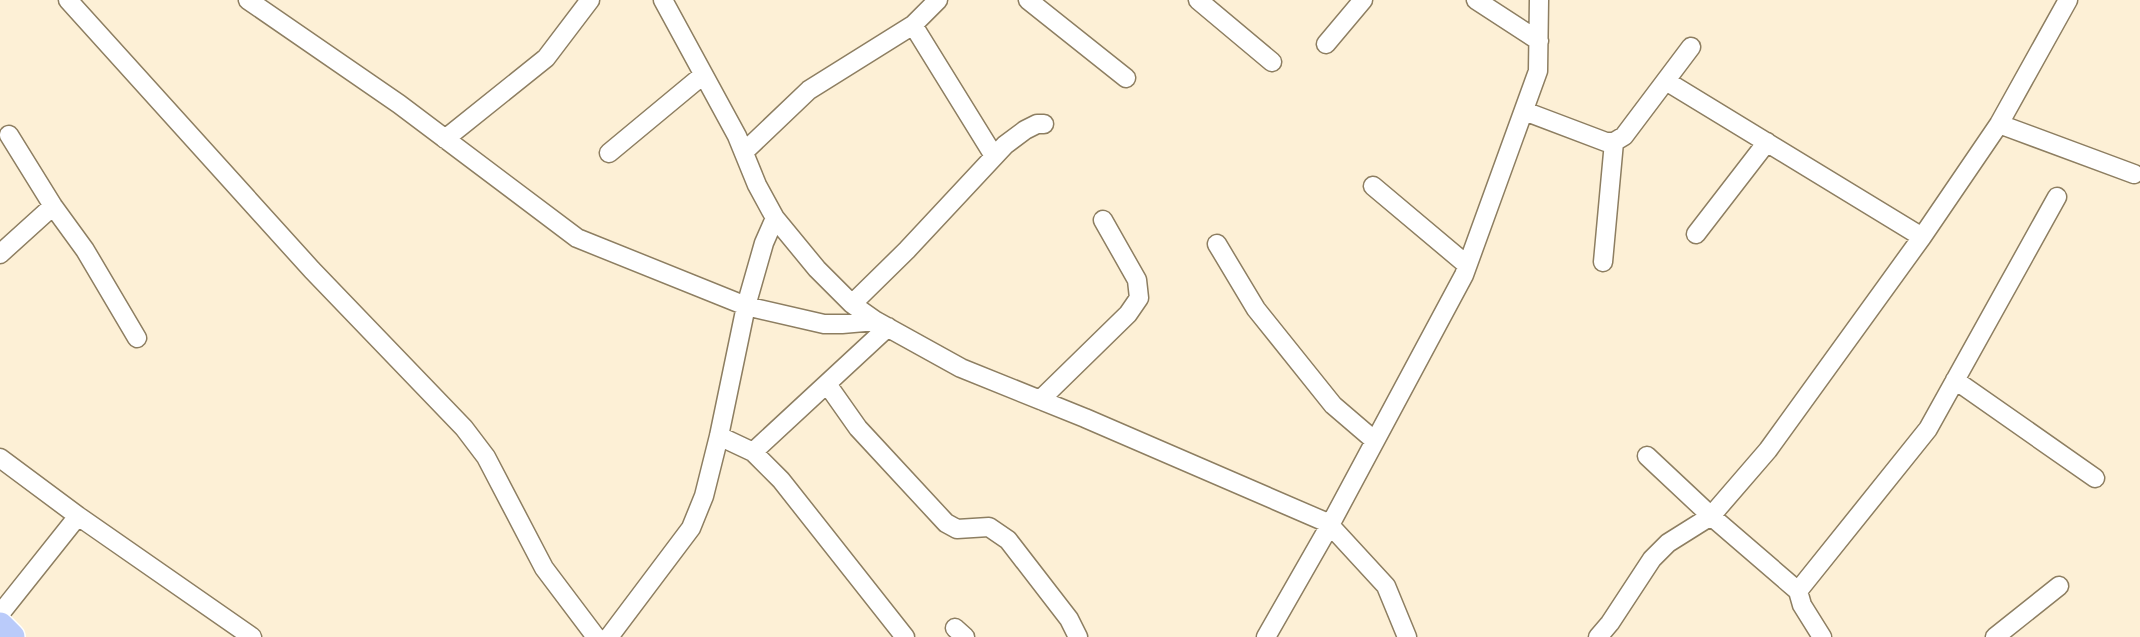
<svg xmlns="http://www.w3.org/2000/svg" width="2140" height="637" viewBox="0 0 2140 637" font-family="Arial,sans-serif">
<rect width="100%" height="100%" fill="#fdf0d6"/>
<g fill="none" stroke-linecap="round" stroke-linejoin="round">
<defs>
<path id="minor" d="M68,0L312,270L464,428L486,457L544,568L596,637
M248,0L399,104L577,238L746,306L824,324H842L876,321
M663,0L737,136L757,185L775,218L817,269L852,304L876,321L961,368L1085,418L1328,523L1386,586L1407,637
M1028,0L1126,78
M1198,0L1272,62
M1476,0L1539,41
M913,25L994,156
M1326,44L1363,0
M1666,81L1922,237
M1524,111L1606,142H1614L1624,136L1691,47
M1999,124L2134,174
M9,135L53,206L85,250L137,338
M445,139L546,58L590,0
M744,152L809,90L913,25L938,0
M609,153L703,75
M1373,186L1467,265
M1696,234L1767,142
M1217,244L1256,309L1333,405L1375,441
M0,254L53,206
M1603,262L1614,142
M852,304L907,250L1005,145L1025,130L1037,124H1044
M1955,380L2095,478
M827,384L858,428L946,523L957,529L989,527L1008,540L1069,619L1078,637
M1040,400L1128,314L1139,298L1137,280L1103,220
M719,436L753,452L781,480L905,637
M753,452L888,327
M1647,456L1711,516L1798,591L1802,605L1822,637
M0,458L78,516L252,637
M1798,591L1928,429L2057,197
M0,614L78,516
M955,628L965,637
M609,637L691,528L704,496L719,436L746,306L764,243L775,218
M1266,637L1330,525L1464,275L1538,71L1539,0
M1598,637L1610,623L1652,559L1668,543L1711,516L1768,450L1922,237L1999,124L2068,0
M1995,637L2059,586"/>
<path id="highway" d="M0,626L11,637"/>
</defs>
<!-- minor casing -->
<use href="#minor" stroke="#8d7e61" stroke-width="21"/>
<!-- highway casing -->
<use href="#highway" stroke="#fff" stroke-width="30"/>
<!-- minor -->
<use href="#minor" stroke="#fff" stroke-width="18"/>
<!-- highway -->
<use href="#highway" stroke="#bacbfa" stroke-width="27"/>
</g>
</svg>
